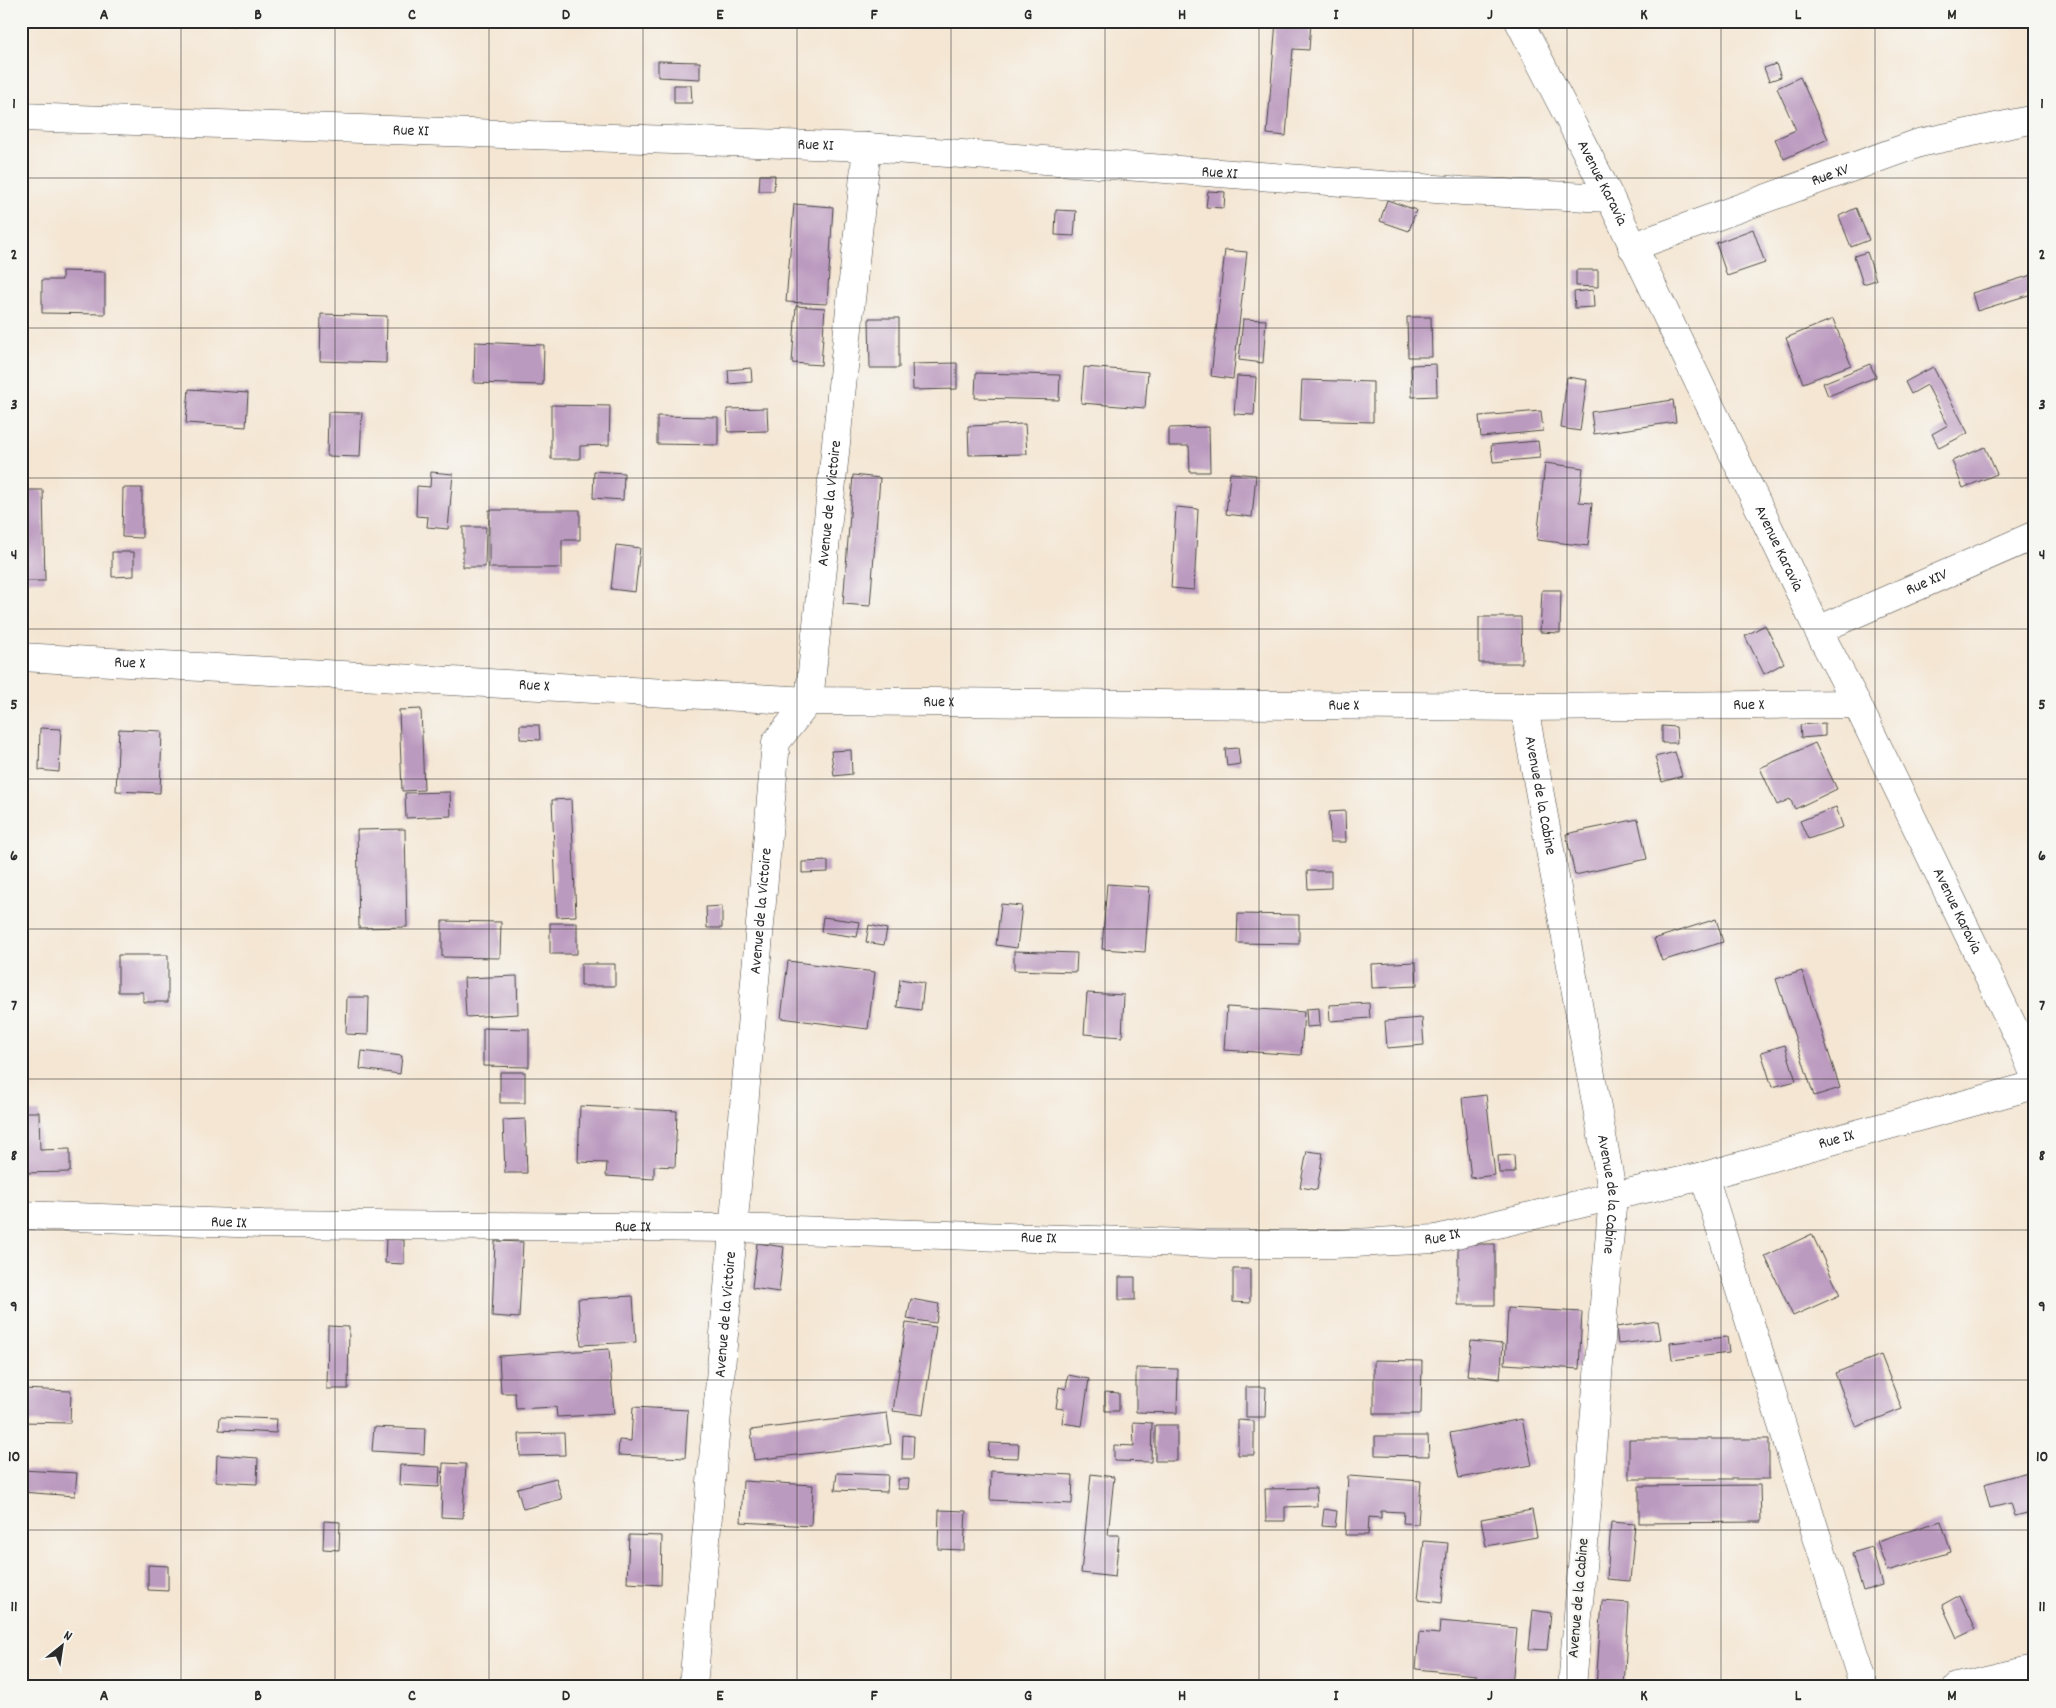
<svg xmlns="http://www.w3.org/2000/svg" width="2056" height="1708" viewBox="0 0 2056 1708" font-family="Dekko,sans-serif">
<rect width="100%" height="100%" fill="#f6f6f2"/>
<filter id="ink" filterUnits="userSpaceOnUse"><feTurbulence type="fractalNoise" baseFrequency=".02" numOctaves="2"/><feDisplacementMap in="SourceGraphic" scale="10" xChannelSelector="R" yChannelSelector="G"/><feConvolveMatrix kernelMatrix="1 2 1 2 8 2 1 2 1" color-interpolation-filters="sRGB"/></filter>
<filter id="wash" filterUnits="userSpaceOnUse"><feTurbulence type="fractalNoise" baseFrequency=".0096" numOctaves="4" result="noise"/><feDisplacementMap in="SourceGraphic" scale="20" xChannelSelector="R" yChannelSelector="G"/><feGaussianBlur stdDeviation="1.12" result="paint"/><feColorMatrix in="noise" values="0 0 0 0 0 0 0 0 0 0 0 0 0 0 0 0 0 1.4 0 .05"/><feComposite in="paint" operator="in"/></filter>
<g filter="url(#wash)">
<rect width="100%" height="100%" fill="#f4e6d3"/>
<g id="blocks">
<!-- building -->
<path fill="#bb9abf" d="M192,21H236V26L192,24Z
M1276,21H1311L1309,50L1293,49L1286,136L1267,134Z
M658,61L700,62V79L658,77Z
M1776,64L1781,77L1769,81L1764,68Z
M1800,77L1828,139L1784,159L1775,139L1796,130L1777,88Z
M674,85H691L692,103H674Z
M760,175H775L774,191H759Z
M1208,191L1225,192L1224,208L1206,207Z
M1387,200L1416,210L1409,231L1380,221Z
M794,204L833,207L827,304L786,302Z
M1856,208L1869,240L1851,247L1839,216Z
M1056,210L1076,211L1074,236L1055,235Z
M1753,229L1765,263L1727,276L1716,243Z
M1225,250L1247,252L1233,379L1211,376Z
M1867,252L1876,280L1863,284L1854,256Z
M1576,270H1598V287L1576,286Z
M62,271L105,272V314L42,313V280H62Z
M2035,274V293L1977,311L1972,293Z
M1593,290L1594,307L1575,308L1574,292Z
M796,306L825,308L821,365L792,363Z
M321,314L387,316L386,363L320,361Z
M1407,317H1431L1432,357H1408Z
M869,318H899V368H870Z
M1243,319L1266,320L1263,363L1239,360Z
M1833,319L1851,365L1803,383L1786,338Z
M475,342L544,345L543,385L474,383Z
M957,363V389L913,390L912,364Z
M1436,364L1437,396L1412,397L1411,365Z
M1870,364L1876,377L1828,396L1823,383Z
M1084,367L1148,372L1145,408L1081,403Z
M1933,367L1968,433L1939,448L1932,434L1948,425L1927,385L1911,394L1905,382Z
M751,368L752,382L729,384L728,370Z
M976,373L1060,375L1059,400L975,398Z
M1237,376L1256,377L1254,415L1234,414Z
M1567,377L1587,380L1580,431L1561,428Z
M1302,380L1373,382V422L1300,420Z
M189,389L248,393L246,427L186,423Z
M1673,400L1676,422L1594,434L1591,412Z
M551,405L610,406L609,445L580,446V459H551Z
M767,408L768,431L728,432L727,409Z
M1541,411L1543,431L1481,437L1479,416Z
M328,412L362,413L360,457L327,456Z
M657,416L718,417V445L657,444Z
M1025,424L1027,454L969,455L968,426Z
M1209,427L1210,472H1190L1189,446H1169V428Z
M1538,441L1540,458L1493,462L1491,445Z
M1985,447L1997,474L1963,488L1952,461Z
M1545,463L1583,468L1579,502L1592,503L1588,546L1537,540Z
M594,471L624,473L623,500L593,498Z
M431,472L453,474L448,529L427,527L428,517L416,516L417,486L430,487Z
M1230,473L1256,475L1252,517L1226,514Z
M853,475L880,478L870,606L843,604Z
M123,488H142V538L122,537Z
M21,490H43L45,581H21Z
M1176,507L1198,509L1194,590L1171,588Z
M489,510H580V540H562V568H489Z
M463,527H486L485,567H463Z
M616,545L640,548L635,592L611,589Z
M112,552H134V576L112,577Z
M1542,590H1561L1560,633L1540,632Z
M1479,617H1521L1522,663H1479Z
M1765,625L1784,663L1764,674L1745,636Z
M421,709L424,790L402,791L399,710Z
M1825,723V736L1801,738L1800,725Z
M520,725H539L540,740L520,739Z
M1662,726L1676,727L1677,743H1662Z
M40,728L61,729L59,772L39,770Z
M119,729L162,731L160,793L116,791Z
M1815,743L1837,789L1795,809L1790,799L1777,805L1760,768Z
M1238,748L1240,764L1227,766L1225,749Z
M851,750L852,774L834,776L831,751Z
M1675,752L1682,776L1662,782L1655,757Z
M450,792L451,816L406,818L405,793Z
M571,799L576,916L557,917L552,800Z
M1836,807L1843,827L1808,839L1800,821Z
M1345,811L1346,842H1330L1329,812Z
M1638,819L1647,859L1575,875L1566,834Z
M405,829L407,927L359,928L357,830Z
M828,861V872L802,873V862Z
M1307,871H1331V888L1308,889Z
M1107,884L1150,887L1145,952L1102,949Z
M1001,904L1022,906L1017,948L996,945Z
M722,906V928H707L706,907Z
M1238,914L1299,915V944L1237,943Z
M823,917L860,922L857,937L821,932Z
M1716,919L1723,942L1662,961L1654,939Z
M442,921L501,922L500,958L442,957Z
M550,923H577V954H550Z
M869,925L887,929L884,945L866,942Z
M1014,951L1077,953L1076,972L1014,970Z
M118,955H168V1002H143V992H118Z
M788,961L875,972L868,1029L781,1018Z
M1416,962L1417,986L1372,988L1371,964Z
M581,964H615V986H581Z
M1802,971L1840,1088L1814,1096L1776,979Z
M517,976L518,1014L466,1017L464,978Z
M900,979L924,983L921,1010L897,1007Z
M1087,993L1124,995L1122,1037L1084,1034Z
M347,997H369L368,1035L346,1034Z
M1369,1003L1370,1018L1330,1021L1329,1005Z
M1227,1007L1304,1012L1301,1055L1224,1050Z
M1319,1008L1320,1026L1307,1027L1306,1009Z
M1422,1018L1424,1045L1387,1048L1385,1021Z
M483,1028L529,1029V1067L483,1066Z
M1785,1045L1796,1081L1772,1087L1761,1052Z
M362,1051L402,1056L400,1074L360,1069Z
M500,1072H525V1103H500Z
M1486,1095L1495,1175L1471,1178L1462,1098Z
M580,1106L677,1111L675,1167L654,1166V1179L606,1176L607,1163L578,1162Z
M21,1112H39L40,1150L70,1149V1172L21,1173Z
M525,1119L527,1173H505L503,1120Z
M1307,1151L1323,1153L1317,1190L1300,1187Z
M1514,1155L1515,1173H1499L1498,1156Z
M1812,1234L1840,1295L1793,1316L1765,1256Z
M386,1239L404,1240V1264L385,1263Z
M495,1241L523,1242L519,1318L492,1316Z
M757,1243L784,1247L779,1292L752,1288Z
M1458,1244H1495V1305H1458Z
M1233,1269H1250V1303L1233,1302Z
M1119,1277H1135V1300H1119Z
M633,1296L636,1342L581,1345L578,1299Z
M911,1299L939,1304L936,1323L907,1319Z
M1508,1308L1582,1312L1579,1369L1505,1364Z
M1658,1321L1661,1339L1618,1344L1616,1327Z
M906,1323L936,1327L923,1415L893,1411Z
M328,1326L349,1327L348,1389H327Z
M1727,1337L1729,1353L1672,1360L1670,1343Z
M1471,1341L1503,1344L1500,1379L1467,1375Z
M609,1349L614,1414L557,1417L556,1407L516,1409L515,1393H501L499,1356Z
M1881,1355L1902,1409L1856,1427L1835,1373Z
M1374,1360L1422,1361L1421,1414H1374Z
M1136,1368L1178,1369L1177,1413L1136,1412Z
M1068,1375L1089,1379L1082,1426L1062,1423L1064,1409L1056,1408L1059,1387L1066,1389Z
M1246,1387H1266L1265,1417H1246Z
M21,1389L71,1391L70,1423L21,1422Z
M1105,1392L1119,1393V1411H1105Z
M633,1407L688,1410L685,1458L618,1455L619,1440L631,1441Z
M887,1413L891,1444L754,1460L751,1430Z
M220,1417L277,1419L276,1433L219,1430Z
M1522,1419L1532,1465L1459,1478L1450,1433Z
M1238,1420L1254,1421V1455H1238Z
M1133,1422L1152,1423L1151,1462L1114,1461V1445L1134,1446Z
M1155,1425H1177V1461H1155Z
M374,1427L425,1429L424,1454L372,1451Z
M564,1433L565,1455L520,1456L519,1434Z
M903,1435L914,1436L913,1459H902Z
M1375,1436H1428L1429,1456L1375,1455Z
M1629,1439H1769V1479H1629Z
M989,1443L1019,1444L1018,1458L988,1457Z
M217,1455L258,1458L257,1484L216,1482Z
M443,1463L466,1464L463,1518L441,1517Z
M400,1465L440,1467L439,1487L399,1485Z
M21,1470L77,1473L75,1496L21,1492Z
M2035,1470V1511L2015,1516L2011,1503L1990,1508L1984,1484Z
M991,1471L1073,1475L1072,1504L990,1500Z
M837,1473L888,1475L887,1492L835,1490Z
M1091,1474L1114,1477L1108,1535H1119L1115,1577L1081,1573Z
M1348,1476L1421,1481L1418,1524L1403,1523L1404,1512L1381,1511V1518L1369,1517L1368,1535H1345Z
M556,1478L562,1499L523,1509L517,1488Z
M898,1479H909L908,1489H898Z
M743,1481L813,1485L811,1526L741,1522Z
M1760,1485L1761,1522L1639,1523V1486Z
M1316,1488L1317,1506L1285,1507V1521H1266L1265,1489Z
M1324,1509L1337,1511L1335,1527L1322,1526Z
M939,1510L966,1511L964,1550L938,1549Z
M1532,1510L1537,1537L1486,1546L1481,1519Z
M324,1521L340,1522L339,1550L323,1549Z
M1941,1521L1951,1552L1887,1571L1877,1541Z
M1611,1522L1635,1524L1630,1581L1607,1579Z
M629,1535L662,1536L661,1585L627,1583Z
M1424,1541L1448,1543L1442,1603L1418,1600Z
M1872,1547L1882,1585L1863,1591L1852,1553Z
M148,1565L168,1566V1591L148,1590Z
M1960,1595L1976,1629L1957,1638L1942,1605Z
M1602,1601L1629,1603L1624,1687H1596Z
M1533,1610L1551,1613L1547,1650L1529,1649Z
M1440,1621L1517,1628L1512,1687H1476V1675L1416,1669L1419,1632L1439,1634Z"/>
</g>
</g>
<g filter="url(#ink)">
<use href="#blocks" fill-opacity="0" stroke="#494744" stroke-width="1"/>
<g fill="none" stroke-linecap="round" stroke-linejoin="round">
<defs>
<g id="street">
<path id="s1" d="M21,117L867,147L1463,191L1610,198"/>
<path id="s2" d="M1632,247L1919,143L2035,119"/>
<path id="s3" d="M1818,630L2035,535"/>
<path id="s4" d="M21,657L809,701L1524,707L1857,704"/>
<path id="s5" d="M1524,707L1613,1196L1572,1687"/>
<path d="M1704,1176L1864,1687"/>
<path id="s6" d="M21,1215L263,1224L733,1228L1217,1244H1333L1436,1239L1613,1196L1704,1176L2035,1085"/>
<path id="s7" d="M693,1687L776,742L809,701L867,147"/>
<path d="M1957,1687L2035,1669"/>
</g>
<g id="secondary">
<path id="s8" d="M1519,21L1610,198L1818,630L1857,704L2022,1045L2035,1076"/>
</g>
</defs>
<!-- street casing -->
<use href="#street" stroke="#494744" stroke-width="29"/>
<!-- secondary casing -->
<use href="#secondary" stroke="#494744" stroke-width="29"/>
<!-- street -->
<use href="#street" stroke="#fff" stroke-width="28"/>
<!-- secondary -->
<use href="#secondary" stroke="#fff" stroke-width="28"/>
</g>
</g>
<!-- grid -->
<path fill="none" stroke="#2b2b2b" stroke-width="1" stroke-opacity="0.55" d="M181,21V1687M335,21V1687M489,21V1687M643,21V1687M797,21V1687M951,21V1687M1105,21V1687M1259,21V1687M1413,21V1687M1567,21V1687M1721,21V1687M1875,21V1687M21,178H2035M21,328H2035M21,478H2035M21,629H2035M21,779H2035M21,929H2035M21,1079H2035M21,1230H2035M21,1380H2035M21,1530H2035"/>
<g text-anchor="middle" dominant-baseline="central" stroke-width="4.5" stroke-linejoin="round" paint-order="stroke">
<!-- street labels -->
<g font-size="16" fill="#2b2b2b" stroke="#f6f6f2">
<text stroke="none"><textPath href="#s1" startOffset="390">Rue XI</textPath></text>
<text stroke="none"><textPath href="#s1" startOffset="795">Rue XI</textPath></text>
<text stroke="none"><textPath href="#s1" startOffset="1200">Rue XI</textPath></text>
<text stroke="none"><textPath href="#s2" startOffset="211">Rue XV</textPath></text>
<text stroke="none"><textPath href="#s8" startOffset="182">Avenue Karavia</textPath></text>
<text stroke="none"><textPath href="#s7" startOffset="1200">Avenue de la Victoire</textPath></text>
<text stroke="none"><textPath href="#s8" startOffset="588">Avenue Karavia</textPath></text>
<text stroke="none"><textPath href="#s3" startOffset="119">Rue XIV</textPath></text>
<text stroke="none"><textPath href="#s4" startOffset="109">Rue X</textPath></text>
<text stroke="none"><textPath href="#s4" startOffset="514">Rue X</textPath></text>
<text stroke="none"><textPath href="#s4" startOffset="919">Rue X</textPath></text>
<text stroke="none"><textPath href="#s4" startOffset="1729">Rue X</textPath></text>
<text stroke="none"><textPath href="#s4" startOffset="1324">Rue X</textPath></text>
<text stroke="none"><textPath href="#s5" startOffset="90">Avenue de la Cabine</textPath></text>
<text stroke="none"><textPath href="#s7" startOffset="779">Avenue de la Victoire</textPath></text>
<text stroke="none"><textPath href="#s8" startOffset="992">Avenue Karavia</textPath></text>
<text stroke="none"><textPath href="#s6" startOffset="1828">Rue IX</textPath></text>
<text stroke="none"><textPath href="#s5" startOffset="495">Avenue de la Cabine</textPath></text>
<text stroke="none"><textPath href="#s6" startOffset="208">Rue IX</textPath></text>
<text stroke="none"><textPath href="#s6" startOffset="612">Rue IX</textPath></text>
<text stroke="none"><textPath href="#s6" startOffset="1422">Rue IX</textPath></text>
<text stroke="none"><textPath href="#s6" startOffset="1018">Rue IX</textPath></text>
<text stroke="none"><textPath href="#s7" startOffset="374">Avenue de la Victoire</textPath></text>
<text transform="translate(1579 1598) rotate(-85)">Avenue de la Cabine</text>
</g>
</g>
<!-- margin -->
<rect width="2056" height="1708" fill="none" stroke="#f6f6f2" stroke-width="55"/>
<!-- north arrow -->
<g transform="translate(62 1646) rotate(30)" stroke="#f6f6f2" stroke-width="4" paint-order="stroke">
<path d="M0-4L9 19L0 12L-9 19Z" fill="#2b2b2b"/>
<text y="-8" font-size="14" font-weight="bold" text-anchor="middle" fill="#2b2b2b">N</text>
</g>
<rect x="28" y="28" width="2000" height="1652" fill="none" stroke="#2b2b2b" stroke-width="2"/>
<g font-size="16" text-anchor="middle" font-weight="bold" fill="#2b2b2b">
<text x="104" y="19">A</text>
<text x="258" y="19">B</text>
<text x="412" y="19">C</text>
<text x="566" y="19">D</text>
<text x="720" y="19">E</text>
<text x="874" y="19">F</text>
<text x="1028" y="19">G</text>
<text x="1182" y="19">H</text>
<text x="1336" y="19">I</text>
<text x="1490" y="19">J</text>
<text x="1644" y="19">K</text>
<text x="1798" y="19">L</text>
<text x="1952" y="19">M</text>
<text x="14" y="108">1</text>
<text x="2042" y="108">1</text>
<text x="14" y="259">2</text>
<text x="2042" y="259">2</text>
<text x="14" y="409">3</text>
<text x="2042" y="409">3</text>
<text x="14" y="559">4</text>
<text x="2042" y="559">4</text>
<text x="14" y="709">5</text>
<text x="2042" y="709">5</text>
<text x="14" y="860">6</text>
<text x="2042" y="860">6</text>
<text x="14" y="1010">7</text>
<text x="2042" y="1010">7</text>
<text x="14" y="1160">8</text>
<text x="2042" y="1160">8</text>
<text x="14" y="1311">9</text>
<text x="2042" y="1311">9</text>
<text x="14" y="1461">10</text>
<text x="2042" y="1461">10</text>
<text x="14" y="1611">11</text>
<text x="2042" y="1611">11</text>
<text x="104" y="1700">A</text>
<text x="258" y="1700">B</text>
<text x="412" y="1700">C</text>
<text x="566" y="1700">D</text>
<text x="720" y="1700">E</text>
<text x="874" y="1700">F</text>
<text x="1028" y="1700">G</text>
<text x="1182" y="1700">H</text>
<text x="1336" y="1700">I</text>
<text x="1490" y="1700">J</text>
<text x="1644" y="1700">K</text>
<text x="1798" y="1700">L</text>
<text x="1952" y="1700">M</text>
</g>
</svg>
